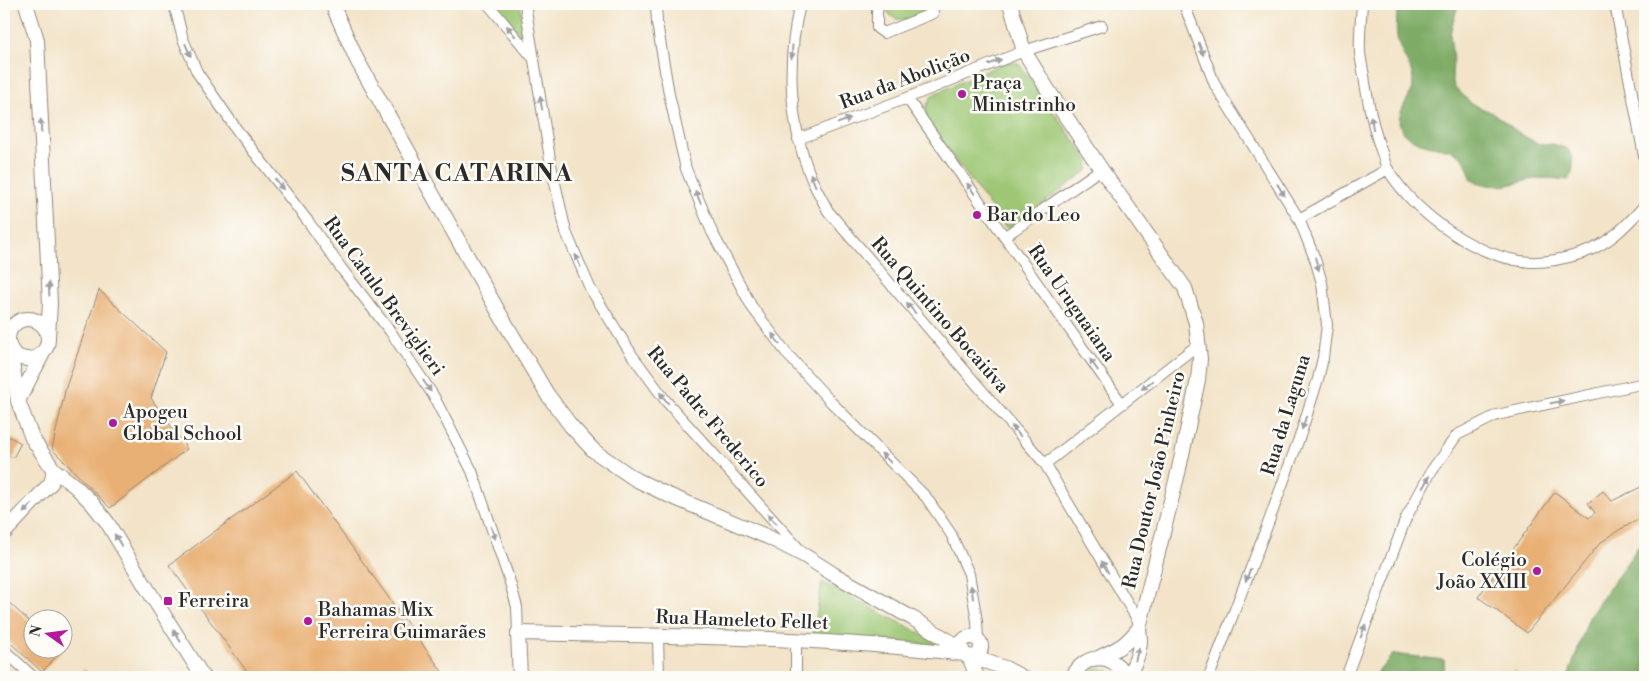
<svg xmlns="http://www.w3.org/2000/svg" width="1649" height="681" viewBox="0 0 1649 681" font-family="'Libre Bodoni',serif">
<rect width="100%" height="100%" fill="#fdfcf7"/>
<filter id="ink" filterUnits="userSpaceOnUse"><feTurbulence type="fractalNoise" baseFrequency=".02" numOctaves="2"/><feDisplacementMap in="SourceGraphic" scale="10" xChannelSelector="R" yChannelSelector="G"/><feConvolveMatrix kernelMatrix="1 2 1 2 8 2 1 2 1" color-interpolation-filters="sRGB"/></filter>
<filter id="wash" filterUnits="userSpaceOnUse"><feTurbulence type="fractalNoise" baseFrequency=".0096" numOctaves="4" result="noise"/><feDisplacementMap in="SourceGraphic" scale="20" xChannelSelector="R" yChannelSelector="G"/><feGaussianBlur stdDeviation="1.12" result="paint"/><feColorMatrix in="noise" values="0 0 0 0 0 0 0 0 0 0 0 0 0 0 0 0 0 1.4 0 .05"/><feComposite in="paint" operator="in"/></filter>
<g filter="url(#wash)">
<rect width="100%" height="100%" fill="#f3e4c9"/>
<!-- green -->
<path fill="#9dc774" stroke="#647950" d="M494,4H520L525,42Z
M884,4H929L924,14C907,19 892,27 884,4Z
M1006,62H1015L1019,64L1089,161L1088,170L1010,228L1004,226L927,121C925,109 926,103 934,94Z
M822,582L939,643V645L813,635Z
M1099,668L1110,671L1112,677H1081L1092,669Z"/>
<!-- forest -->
<path fill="#7eac66" stroke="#546c48" d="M1398,4H1458L1450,34L1453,60L1452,78L1454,86L1472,104L1493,113L1522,135L1537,143L1545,145L1553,144L1568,149C1574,160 1575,170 1568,180C1557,179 1546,177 1535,179C1509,184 1499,191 1472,180C1469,173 1467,162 1461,156C1450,145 1420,149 1405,134C1388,116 1414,99 1413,81C1413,67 1401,55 1398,42C1395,29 1397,16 1398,4Z
M1645,537V677H1568L1589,617Z
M1393,654L1444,660L1445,677H1374Z"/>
<g id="blocks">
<!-- building -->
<path fill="#e9b074" d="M99,290L166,352L151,398L187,449L110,508L52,449L66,387Z
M4,434L21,443L13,458L4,454Z
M297,471L446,677H251L169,565Z
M1645,485V516L1619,530L1600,543L1527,633L1478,597L1555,492L1589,518L1595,513L1588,503L1603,491L1612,501Z
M4,598L32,624V648H60L62,650L42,672L4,637Z
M84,669L93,677H77Z
M1515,670L1522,677H1508Z"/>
</g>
</g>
<g filter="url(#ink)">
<use href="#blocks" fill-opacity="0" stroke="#8f887a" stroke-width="1"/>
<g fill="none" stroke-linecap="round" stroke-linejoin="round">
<defs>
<path id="street" d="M174,4L183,39L197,72L237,130L307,220L341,268L390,331L433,395L472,471L509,579L517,607L518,633
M488,4L533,58
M525,4L551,165L566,232L590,288L632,355L666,401L801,551
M656,4L657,23L669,94L686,169L712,232L752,307L788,355L831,402L926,497L951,534L969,574L977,621L978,640
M800,4C786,62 789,125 812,180C817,191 823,201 828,211L1045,464L1140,624
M878,4L877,12V28L884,33L931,14L933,13L932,4
M1184,4L1215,85L1299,219L1315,259L1322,283L1327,325L1323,358L1318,379L1301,433L1269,521L1209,677
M1362,4C1361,20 1359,37 1360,53C1361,63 1364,73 1365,83C1369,107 1373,129 1382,153C1384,158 1385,165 1388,170C1417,215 1476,258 1530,262C1547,263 1567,258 1583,253C1609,244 1627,225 1645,205
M1615,4L1645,161
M907,98L1122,404
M798,139L907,98L1024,51L1102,26
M1299,219L1388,169
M1004,237L1101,169
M1045,464L1199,344
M658,636L659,677
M4,650L33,677
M796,677V640
M1346,677L1406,518L1432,470L1457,435L1497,415L1645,383"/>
<path id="secondary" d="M26,4L37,40L50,303L48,337
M332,4L357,60L498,311L547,394L571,426L594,451L635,479L668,495L768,537L805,556L833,574L912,618L962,649
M1010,4L1024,51L1048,90L1101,169L1185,288L1196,323L1200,359L1198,380L1178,473L1140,624C1138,629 1140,634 1140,640C1140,652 1134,669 1125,677
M8 339a20 20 0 1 1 40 0a20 20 0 1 1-40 0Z
M10,349L18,401L32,438L53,469L76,487L91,502L107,522L143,582L203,677
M18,401L44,351
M4,533L51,483L53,476V469
M961 647a10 10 0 1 1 20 0a10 10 0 1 1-20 0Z
M969,656L977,677
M972,657L1005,668L1022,677
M1100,657C1119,648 1125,646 1139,628
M520,677L518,633C667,636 817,636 964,654
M1073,677C1084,652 1115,652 1125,677"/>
</defs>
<!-- street casing -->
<use href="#street" stroke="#8f887a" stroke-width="12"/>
<!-- secondary casing -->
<use href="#secondary" stroke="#8f887a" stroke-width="16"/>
<!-- street -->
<use href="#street" stroke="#fff" stroke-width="10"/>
<!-- secondary -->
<use href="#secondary" stroke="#fff" stroke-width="14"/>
</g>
<!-- one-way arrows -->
<defs><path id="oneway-solid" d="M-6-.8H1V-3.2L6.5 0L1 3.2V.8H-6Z" transform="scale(1.25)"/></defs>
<g fill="#a0a0a0">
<use href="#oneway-solid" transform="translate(511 31) rotate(-129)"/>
<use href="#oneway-solid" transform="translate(1201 49) rotate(69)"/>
<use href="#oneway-solid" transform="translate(188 50) rotate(67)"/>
<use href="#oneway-solid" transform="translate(792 52) rotate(94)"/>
<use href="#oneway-solid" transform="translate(995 62) rotate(-22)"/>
<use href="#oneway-solid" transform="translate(541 103) rotate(-100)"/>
<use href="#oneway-solid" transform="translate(844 121) rotate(-21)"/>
<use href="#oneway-solid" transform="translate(1372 123) rotate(-100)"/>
<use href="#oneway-solid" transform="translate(41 126) rotate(-93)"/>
<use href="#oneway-solid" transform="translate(813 180) rotate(-112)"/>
<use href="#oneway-solid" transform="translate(279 184) rotate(52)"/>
<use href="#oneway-solid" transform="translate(971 189) rotate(-125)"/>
<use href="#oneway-solid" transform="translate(1281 190) rotate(58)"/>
<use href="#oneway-solid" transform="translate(698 197) rotate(-113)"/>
<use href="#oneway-solid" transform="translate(578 261) rotate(-113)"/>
<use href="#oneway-solid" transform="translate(1317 264) rotate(74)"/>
<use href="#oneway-solid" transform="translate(49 289) rotate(-93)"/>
<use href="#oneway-solid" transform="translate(911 308) rotate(-131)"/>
<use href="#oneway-solid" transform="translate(776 339) rotate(-127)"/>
<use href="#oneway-solid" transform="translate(1094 365) rotate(-125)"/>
<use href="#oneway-solid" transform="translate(1147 385) rotate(142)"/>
<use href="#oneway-solid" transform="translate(427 386) rotate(56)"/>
<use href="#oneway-solid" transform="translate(664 398) rotate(-128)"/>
<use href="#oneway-solid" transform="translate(1557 402) rotate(-12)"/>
<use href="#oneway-solid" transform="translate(1304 423) rotate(108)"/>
<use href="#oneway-solid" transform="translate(1016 431) rotate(-130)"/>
<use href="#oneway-solid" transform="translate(886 458) rotate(-135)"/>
<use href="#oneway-solid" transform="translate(1426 482) rotate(-61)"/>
<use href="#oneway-solid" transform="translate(28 508) rotate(134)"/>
<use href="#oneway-solid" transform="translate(772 519) rotate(-132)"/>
<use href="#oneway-solid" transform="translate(493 533) rotate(71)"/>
<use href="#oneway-solid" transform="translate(118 540) rotate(-120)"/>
<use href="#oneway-solid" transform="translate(1105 567) rotate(-121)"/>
<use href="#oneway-solid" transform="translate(1248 575) rotate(111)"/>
<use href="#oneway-solid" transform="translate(972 592) rotate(-99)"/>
<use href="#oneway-solid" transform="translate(1363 631) rotate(-70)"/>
<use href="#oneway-solid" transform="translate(177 636) rotate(-122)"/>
<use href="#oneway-solid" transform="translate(1137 654) rotate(-75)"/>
</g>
</g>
<!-- markers -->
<g fill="#b5179e" stroke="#fdfcf7" stroke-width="2">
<circle cx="962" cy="94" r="5"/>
<circle cx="977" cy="215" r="5"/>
<circle cx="113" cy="423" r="5"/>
<circle cx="1537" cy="571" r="5"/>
<rect x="163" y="596" width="10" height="10" rx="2.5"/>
<circle cx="308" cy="621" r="5"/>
</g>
<g text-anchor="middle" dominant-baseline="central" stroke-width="5" stroke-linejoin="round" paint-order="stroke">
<!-- street labels -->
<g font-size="19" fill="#2b2b2b" stroke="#fdfcf7">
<text transform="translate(905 79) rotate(-21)">Rua da Abolição</text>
<text transform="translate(384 296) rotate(54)">Rua Catulo Breviglieri</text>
<text transform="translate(1072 303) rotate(55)">Rua Uruguaiana</text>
<text transform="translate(940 315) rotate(49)">Rua Quintino Bocaiúva</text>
<text transform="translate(1286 415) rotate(-73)">Rua da Laguna</text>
<text transform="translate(708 417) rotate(50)">Rua Padre Frederico</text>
<text transform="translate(1154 480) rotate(-77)">Rua Doutor João Pinheiro</text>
<text transform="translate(742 620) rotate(2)">Rua Hameleto Fellet</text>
</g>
<!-- poi labels -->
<g font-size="19" fill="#2b2b2b" stroke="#fdfcf7" text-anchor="start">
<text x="972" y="83">Praça<tspan x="972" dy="22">Ministrinho</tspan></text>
<text x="987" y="215">Bar do Leo</text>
<text x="123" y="412">Apogeu<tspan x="123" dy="22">Global School</tspan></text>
<text x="1527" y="560" text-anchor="end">Colégio<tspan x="1527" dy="22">João XXIII</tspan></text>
<text x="178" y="601">Ferreira</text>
<text x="318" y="610">Bahamas Mix<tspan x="318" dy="22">Ferreira Guimarães</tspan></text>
</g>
<!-- district labels -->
<g font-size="24" font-weight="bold" letter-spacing="1" fill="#2b2b2b" stroke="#fdfcf7">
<text x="457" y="174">SANTA CATARINA</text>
</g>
</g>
<!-- margin -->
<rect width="1649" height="681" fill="none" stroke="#fdfcf7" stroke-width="20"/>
<!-- north arrow -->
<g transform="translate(48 634) rotate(284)"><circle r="24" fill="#fdfcf7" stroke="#a9a8a5"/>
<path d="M0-4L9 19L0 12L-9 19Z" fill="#b5179e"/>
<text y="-8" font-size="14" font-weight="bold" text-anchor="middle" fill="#2b2b2b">N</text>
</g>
</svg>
